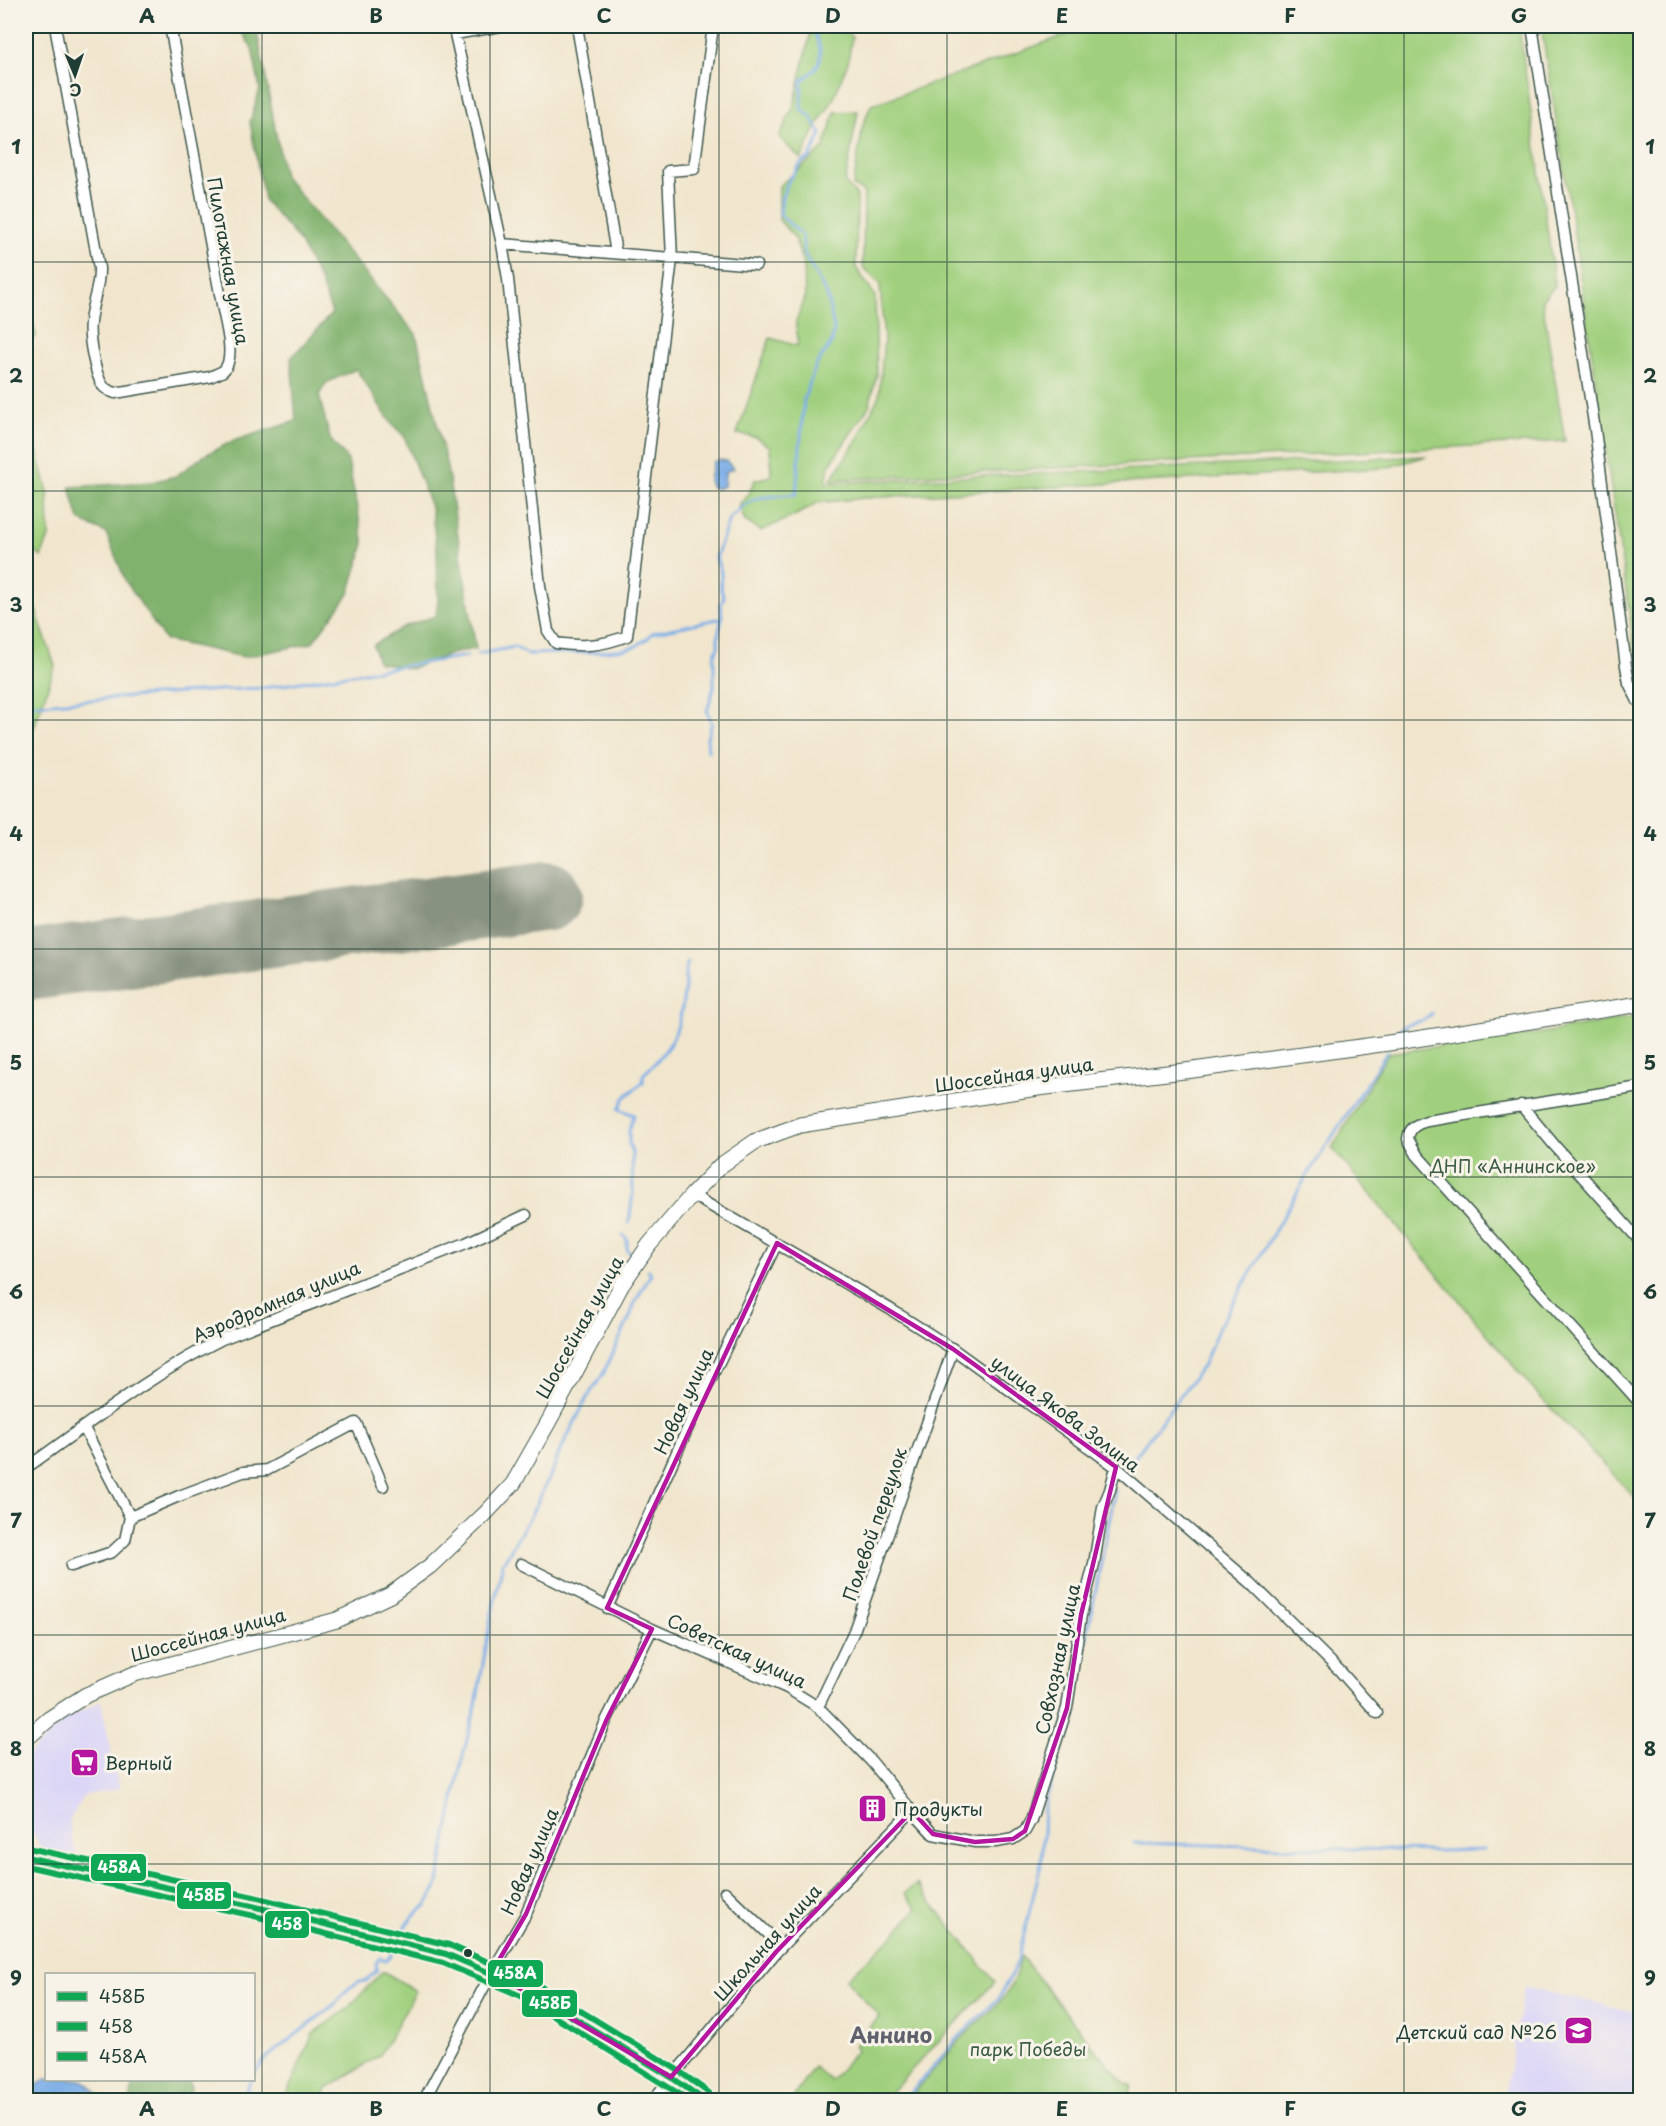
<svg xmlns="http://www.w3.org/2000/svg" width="1666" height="2126" viewBox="0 0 1666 2126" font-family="'Playpen Sans',sans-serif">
<rect width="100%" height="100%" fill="#f7f3e8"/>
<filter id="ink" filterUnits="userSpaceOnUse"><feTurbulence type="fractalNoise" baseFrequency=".0167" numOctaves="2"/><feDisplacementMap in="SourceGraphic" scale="12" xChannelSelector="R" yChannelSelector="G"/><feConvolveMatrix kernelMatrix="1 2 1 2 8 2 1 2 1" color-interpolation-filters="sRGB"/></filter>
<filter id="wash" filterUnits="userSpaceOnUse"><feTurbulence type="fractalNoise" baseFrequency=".008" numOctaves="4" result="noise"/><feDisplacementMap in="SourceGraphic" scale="24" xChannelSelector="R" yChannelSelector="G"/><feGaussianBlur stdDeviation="1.35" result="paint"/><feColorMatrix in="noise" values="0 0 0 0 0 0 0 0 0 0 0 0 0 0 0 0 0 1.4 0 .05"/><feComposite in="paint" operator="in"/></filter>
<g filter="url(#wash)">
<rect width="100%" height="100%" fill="#f1e6cd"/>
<!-- built -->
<path fill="#dbd6f7" d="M101,1701L119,1789L85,1795L69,1821L73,1845L78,1856L42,1849L26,1820V1757L64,1720Z
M1524,1987L1640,2013V2100H1504Z"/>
<!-- green -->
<path fill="#a0d07e" stroke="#608659" stroke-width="1.5" d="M812,26H839L852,37L848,62L833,100L818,124L801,159L779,137L794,106Z
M1091,26H1519L1555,286L1542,300L1565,441L831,480L857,440L879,396L884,340L880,284L863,267L864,192L853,186L863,124L871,105Z
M1541,26H1640V686L1573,226Z
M858,111L845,183L857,196L856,268L875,296L877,375L869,406L829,466L826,483L1427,456L1385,468L864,498L817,503L796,515L761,531L745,521L739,505L748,495L755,480L771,476L770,447L755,437L737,434L770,338L798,346L796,321L805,298L804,267L795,238L779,220V186L824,148L835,112Z
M26,301L36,335L26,346Z
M26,398L30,403L34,440L48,492L49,537L41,557L26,543Z
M26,604L34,605L55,666L34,728L26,727Z
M1640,1016V1503L1531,1387L1332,1148L1388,1053L1542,1033Z
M917,1884L995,1982L883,2100H798L794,2096L814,2067L831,2081L857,2050L854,2046L879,2017L846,1979L894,1935L917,1909L905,1893Z
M1021,1956L1103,2059L1126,2084L1132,2085L1129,2100H908C926,2079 944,2057 963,2037C992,2007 1012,2001 1021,1956Z
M383,1971L416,1991L380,2055L327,2089L322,2100H284L313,2034L347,2009Z"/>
<!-- forest -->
<path fill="#80b26d" stroke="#507850" stroke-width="1.5" d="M238,26H256L284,176L416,334L447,467L476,649L457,652L410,669L378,662L373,645L405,626L436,616L438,600L437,551L431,507L404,436L391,423L356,369L326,383L319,395L330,439L348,460L364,544L349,594L312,643L244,657L165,640L126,582L106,533L79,520L70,487L151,482L176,476L205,455L233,441L296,421L291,358L332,313L320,281L298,239L264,200L250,122L260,89L252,48Z
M135,2080H189L191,2089L185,2100H133L130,2096Z"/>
<!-- water -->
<path fill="#7bade7" stroke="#4d758e" stroke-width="1.5" d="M720,460L726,461L734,469L729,470L725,473L724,486L716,489L711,486L709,480L713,462Z
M46,2079C80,2081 81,2071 103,2100H26V2093Z"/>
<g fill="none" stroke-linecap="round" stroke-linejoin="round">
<!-- stream -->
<path stroke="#7bade7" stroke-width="3" d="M478,654L515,647L527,654L595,652L625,649L636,646L648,638L652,633L722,618
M26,705L219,690L263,688L467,656
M708,751L707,738L712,723L707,712L714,687V657L718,647V636L722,618L721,604L724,597L721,590V572L716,558L729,519L744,505L758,498L796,494L804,399L816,365L832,342L834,328L827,295L804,254L802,235L780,215L782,197L789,180L801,163L810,157L821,134L811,117L801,109L802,80C828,63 822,51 812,26
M1396,1033C1405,1021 1422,1025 1432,1014
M629,1223L633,1192L632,1153L629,1143V1131L634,1115L619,1109L624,1098L643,1082V1075C672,1047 679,1035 684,994C686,983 683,973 688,962
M623,1235L627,1239V1250L633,1256
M1129,1465L1204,1364L1219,1327L1305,1179L1387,1052
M1134,1843L1437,1851L1484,1850
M402,1932L414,1915L426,1906L437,1887L461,1763L476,1705L491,1617L503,1563L530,1517L553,1470L559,1453L587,1398L603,1374L630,1317L635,1302L651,1274L648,1270
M254,2074L265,2059L335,2004L348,1989L358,1982L366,1981L377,1970L376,1963L380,1958L385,1960L390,1958L394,1949
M242,2100L251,2080
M904,2100L960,2036L999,1998L1017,1963L1042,1860L1044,1809L1055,1768L1072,1715L1115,1490"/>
<!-- runway -->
<path stroke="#889280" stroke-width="70" d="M26,966L547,896"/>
</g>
</g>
<g filter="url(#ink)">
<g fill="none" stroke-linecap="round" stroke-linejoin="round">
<defs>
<path id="street" d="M55,26L99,268C100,287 91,304 90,323C88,337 95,375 103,386C106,390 110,391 115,393L210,377C214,375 220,373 223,371C236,360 226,325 223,310L170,26
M501,26L455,34L502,244L508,279L540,586L548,631L556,643C583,647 601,646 627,636L672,259L668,171L694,169L713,26
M577,26L616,253
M1532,26L1595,430L1626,666L1629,683L1638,701L1640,702
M502,244L756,265
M1640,1087L1427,1121C1416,1124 1409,1128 1408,1139L1417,1155L1640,1403
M1521,1105L1555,1146L1640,1241
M692,1195L890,1309L953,1349L1116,1467L1251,1583L1340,1671L1377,1713
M84,1428L130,1517
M26,1468C90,1423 152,1374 222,1339L466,1243L526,1215
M521,1564L652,1629L787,1688L818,1707L871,1761L912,1811L933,1834L975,1842H996L1013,1839L1025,1831L1031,1820L1067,1708L1081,1615L1094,1564L1103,1507L1110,1490L1116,1467
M71,1566L112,1552L125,1540L130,1517L179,1496L243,1472L267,1470L356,1423L383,1486
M607,1608L699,1403L777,1243
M818,1707L854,1631L953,1349
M725,1892L781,1946
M424,2100L492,1972L526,1914L606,1721L652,1629
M653,2100L776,1952L912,1811"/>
<path id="secondary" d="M26,1739L49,1719L86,1695L134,1674L337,1620L390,1595L430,1566L485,1514L513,1484L549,1421L621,1286L649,1245L692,1195L720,1166L756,1141L800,1125L1038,1088L1193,1070L1403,1041L1640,1004
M26,1857L252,1906L359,1931L446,1954L525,1988L671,2077L704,2100"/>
</defs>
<!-- street casing -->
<use href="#street" stroke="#3e564b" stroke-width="13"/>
<!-- secondary casing -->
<use href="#secondary" stroke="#3e564b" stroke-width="17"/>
<!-- street -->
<use href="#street" stroke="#fff" stroke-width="10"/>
<!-- secondary -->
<use href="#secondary" stroke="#fff" stroke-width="15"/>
<defs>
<path id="bus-1" d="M26,1857L252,1906L446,1954L525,1988L671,2077L704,2100"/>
<path id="bus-2" d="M26,1866L250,1915L443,1963L521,1996L689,2100"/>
<path id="bus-3" d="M28,1848L254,1897L449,1945L530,1980L676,2069L709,2093"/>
</defs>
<!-- bus-1 casing -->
<use href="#bus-1" stroke="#f7f3e8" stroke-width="10"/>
<!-- bus-2 casing -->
<use href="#bus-2" stroke="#f7f3e8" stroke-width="10"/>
<!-- bus-3 casing -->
<use href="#bus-3" stroke="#f7f3e8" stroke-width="10"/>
<!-- bus-1 -->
<use href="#bus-1" stroke="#10a855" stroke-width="6"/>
<!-- bus-2 -->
<use href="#bus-2" stroke="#10a855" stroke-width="6"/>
<!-- bus-3 -->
<use href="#bus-3" stroke="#10a855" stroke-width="6"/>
</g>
</g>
<!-- marked area -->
<path fill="none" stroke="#b5179e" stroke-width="4.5" stroke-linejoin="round" d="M777,1243L953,1349L1116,1467L1081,1615L1067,1708L1025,1831L1013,1839L975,1842L933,1834L912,1811L776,1952L671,2077L492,1972L526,1914L606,1721L652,1629L607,1608Z"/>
<!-- grid -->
<path fill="none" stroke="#1f3d34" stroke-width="1.5" stroke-opacity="0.55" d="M262,26V2100M490,26V2100M719,26V2100M947,26V2100M1176,26V2100M1404,26V2100M26,262H1640M26,491H1640M26,720H1640M26,949H1640M26,1177H1640M26,1406H1640M26,1635H1640M26,1864H1640"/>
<!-- icons -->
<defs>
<symbol id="supermarket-square" viewBox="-11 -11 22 22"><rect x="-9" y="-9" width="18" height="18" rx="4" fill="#b5179e" stroke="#f7f3e8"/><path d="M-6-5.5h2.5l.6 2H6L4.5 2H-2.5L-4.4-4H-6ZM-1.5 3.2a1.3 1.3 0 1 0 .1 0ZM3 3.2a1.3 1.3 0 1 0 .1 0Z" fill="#fff"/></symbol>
<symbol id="building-square" viewBox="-11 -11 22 22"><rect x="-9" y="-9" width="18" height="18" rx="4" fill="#b5179e" stroke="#f7f3e8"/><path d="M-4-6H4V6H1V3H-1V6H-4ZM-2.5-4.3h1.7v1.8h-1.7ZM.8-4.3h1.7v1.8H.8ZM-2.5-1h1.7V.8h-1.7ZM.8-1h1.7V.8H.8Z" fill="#fff"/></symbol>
<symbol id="school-square" viewBox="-11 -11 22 22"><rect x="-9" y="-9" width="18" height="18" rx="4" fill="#b5179e" stroke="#f7f3e8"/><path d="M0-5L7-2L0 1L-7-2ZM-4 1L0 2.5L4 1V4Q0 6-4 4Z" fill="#fff"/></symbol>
</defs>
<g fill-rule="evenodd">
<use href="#supermarket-square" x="68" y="1746" width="33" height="33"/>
<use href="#building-square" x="856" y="1792" width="33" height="33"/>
<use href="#school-square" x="1562" y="2014" width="33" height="33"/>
</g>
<!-- markers -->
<circle fill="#1f3d34" stroke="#f7f3e8" stroke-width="2" cx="468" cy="1953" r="5"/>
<g text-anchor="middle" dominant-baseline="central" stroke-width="6" stroke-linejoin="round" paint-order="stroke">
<!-- street labels -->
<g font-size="18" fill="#1f3d34" stroke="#f7f3e8">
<text transform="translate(229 261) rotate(80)">Пилотажная улица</text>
<text transform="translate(1014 1074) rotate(-8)">Шоссейная улица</text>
<text transform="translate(276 1301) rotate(-23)">Аэродромная улица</text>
<text transform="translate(579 1327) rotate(-61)">Шоссейная улица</text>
<text transform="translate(683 1401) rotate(-65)">Новая улица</text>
<text transform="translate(1066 1413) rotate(37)">улица Якова Золина</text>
<text transform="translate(874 1524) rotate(-71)">Полевой переулок</text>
<text transform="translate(208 1634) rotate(-15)">Шоссейная улица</text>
<text transform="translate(737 1650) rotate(25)">Советская улица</text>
<text transform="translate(1057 1659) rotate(-78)">Совхозная улица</text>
<text transform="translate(529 1861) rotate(-66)">Новая улица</text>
<text transform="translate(767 1942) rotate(-48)">Школьная улица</text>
</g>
<!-- park labels -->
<g font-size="18" fill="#395a43" stroke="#f7f3e8">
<text x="1513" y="1165">ДНП «Аннинское»</text>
<text x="1028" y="2048">парк Победы</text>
</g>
<!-- poi labels -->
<g font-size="18" fill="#1f3d34" stroke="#f7f3e8" text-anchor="start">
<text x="105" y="1762">Верный</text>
<text x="894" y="1808">Продукты</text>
<text x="1557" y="2031" text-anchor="end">Детский сад №26</text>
</g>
<!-- quarter labels -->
<g font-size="21" font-weight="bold" fill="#5f616d" stroke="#f7f3e8">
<text x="891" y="2034">Аннино</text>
</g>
</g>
<g stroke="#f7f3e8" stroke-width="2">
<rect x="90" y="1853" width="57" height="29" rx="6" fill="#10a855"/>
<rect x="176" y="1881" width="56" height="29" rx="6" fill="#10a855"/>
<rect x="264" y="1910" width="46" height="29" rx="6" fill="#10a855"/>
<rect x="487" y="1959" width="57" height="29" rx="6" fill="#10a855"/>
<rect x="521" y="1989" width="57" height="29" rx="6" fill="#10a855"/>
</g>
<g font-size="16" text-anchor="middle" font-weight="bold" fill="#fff">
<text x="119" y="1873">458А</text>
<text x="204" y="1901">458Б</text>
<text x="287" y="1930">458</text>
<text x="515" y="1979">458А</text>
<text x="550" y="2009">458Б</text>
</g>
<!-- margin -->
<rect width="1666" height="2126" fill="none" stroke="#f7f3e8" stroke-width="66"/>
<!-- legend -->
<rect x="45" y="1973" width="210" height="108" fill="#f7f3e8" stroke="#a1aaa0" stroke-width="1.5"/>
<rect x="57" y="1992" width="30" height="9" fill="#10a855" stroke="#a1aaa0" stroke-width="1.5"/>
<text x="99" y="2003" font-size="18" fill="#1f3d34">458Б</text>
<rect x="57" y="2022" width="30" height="9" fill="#10a855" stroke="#a1aaa0" stroke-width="1.5"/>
<text x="99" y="2033" font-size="18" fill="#1f3d34">458</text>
<rect x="57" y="2052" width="30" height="9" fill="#10a855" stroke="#a1aaa0" stroke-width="1.5"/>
<text x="99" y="2063" font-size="18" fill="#1f3d34">458А</text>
<!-- north arrow -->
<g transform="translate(75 75) rotate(178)" stroke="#f7f3e8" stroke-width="4.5" paint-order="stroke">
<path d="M0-4.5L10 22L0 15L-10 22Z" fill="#1f3d34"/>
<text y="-9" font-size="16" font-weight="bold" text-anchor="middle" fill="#1f3d34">С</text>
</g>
<rect x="33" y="33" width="1600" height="2060" fill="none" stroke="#1f3d34" stroke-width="2"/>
<g font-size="20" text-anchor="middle" font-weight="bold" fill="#1f3d34">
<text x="147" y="23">A</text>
<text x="376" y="23">B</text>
<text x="604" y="23">C</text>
<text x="833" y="23">D</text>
<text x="1062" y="23">E</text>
<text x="1290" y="23">F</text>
<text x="1519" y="23">G</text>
<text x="16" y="154">1</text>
<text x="1650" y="154">1</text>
<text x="16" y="383">2</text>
<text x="1650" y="383">2</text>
<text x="16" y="612">3</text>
<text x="1650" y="612">3</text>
<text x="16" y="841">4</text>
<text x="1650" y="841">4</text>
<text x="16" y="1070">5</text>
<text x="1650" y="1070">5</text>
<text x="16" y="1299">6</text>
<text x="1650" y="1299">6</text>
<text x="16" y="1528">7</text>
<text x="1650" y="1528">7</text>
<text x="16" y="1756">8</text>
<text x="1650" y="1756">8</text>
<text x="16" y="1985">9</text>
<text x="1650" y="1985">9</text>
<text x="147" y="2116">A</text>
<text x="376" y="2116">B</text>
<text x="604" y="2116">C</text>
<text x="833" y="2116">D</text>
<text x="1062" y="2116">E</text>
<text x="1290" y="2116">F</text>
<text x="1519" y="2116">G</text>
</g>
</svg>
